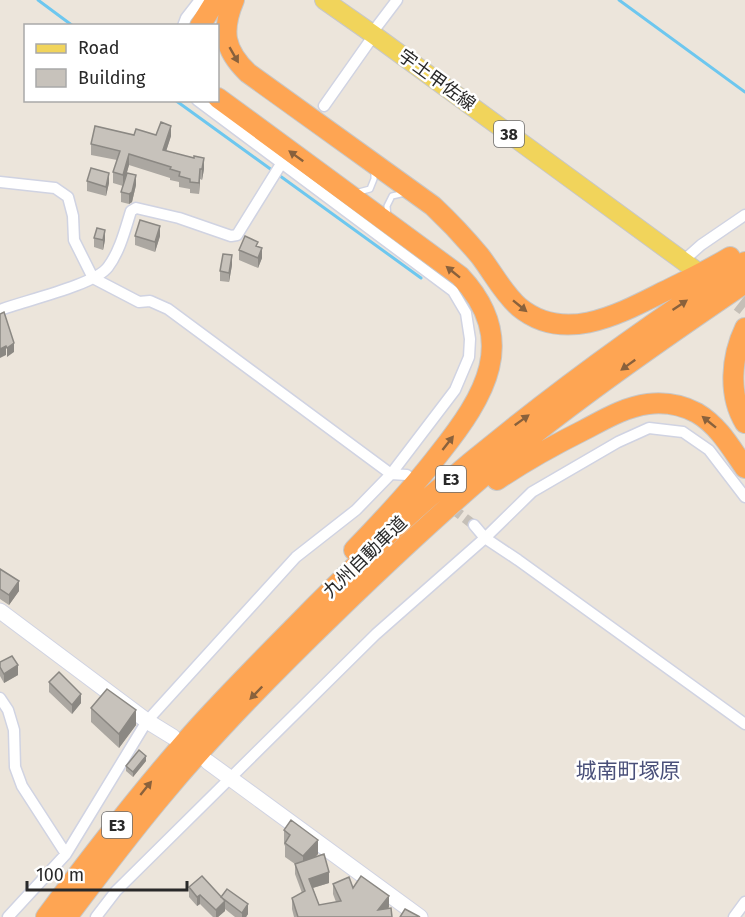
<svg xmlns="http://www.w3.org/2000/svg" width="745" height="917" viewBox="0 0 745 917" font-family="'Fira Sans','Noto Sans JP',sans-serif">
<rect width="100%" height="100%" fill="#ece5db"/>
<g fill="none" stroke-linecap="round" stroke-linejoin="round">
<!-- stream -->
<path stroke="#6dc7ef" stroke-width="3" d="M38,0L73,26
M619,0L745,92
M175,100L421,278"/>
<!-- street-tunnel -->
<path stroke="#c5bfb7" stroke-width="10" stroke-dasharray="10 5" stroke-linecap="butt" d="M429,491L474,525"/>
<!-- primary-tunnel -->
<path stroke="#c5bfb7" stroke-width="18" stroke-dasharray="18 9" stroke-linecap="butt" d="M718,286L745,307"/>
<defs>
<path id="lane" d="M355,193L370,189L374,179V170
M388,217L387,206L392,196L405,193"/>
<path id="street" d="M183,26L186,18L200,0
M372,33L397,0
M324,106L374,35
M0,182L55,188L68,197L73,216L74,240L93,278L139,302L150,301L168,309L391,474L407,475
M683,261L701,245L745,215
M0,310C23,301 95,285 108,267C120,251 125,230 131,211L136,208L179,218L231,236L237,235L281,164
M474,525L485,538L518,560L745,724
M0,698L8,710L14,730L15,767L22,786L66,854
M8,917L66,854L147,721L296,557L356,510L391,474L455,390L469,357L470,339L466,313L453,291L197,100
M96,917L116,891L376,634L485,538L532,492L618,442L649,428L683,432L709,450L745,497
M734,917L745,902"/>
<path id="secondary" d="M0,611L147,721L173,737
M208,762L420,917"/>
<path id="primary" d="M324,0L374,35L694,269"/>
<path id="highway" d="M234,0C221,31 224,50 248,73L433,206C450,222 465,238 480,256C493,273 503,293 519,307C565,345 621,313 665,291C687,280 709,270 730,257
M200,26L216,0
M218,98L460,276C520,340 485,396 439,454C413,488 384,519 354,550
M745,328C731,357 728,395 745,423
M497,480C525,461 554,445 584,430C605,419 625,407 648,404C664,402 682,405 697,413C719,426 731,448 745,468
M46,917C92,855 140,793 191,735C230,691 273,649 315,606C351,570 388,533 427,499C527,413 634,334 745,262
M67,917C99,875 131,832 165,792C218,728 277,669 336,612C398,552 461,493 528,439C597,384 671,333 745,283"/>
</defs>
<!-- lane casing -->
<use href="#lane" stroke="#d0d3e2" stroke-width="8"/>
<!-- street casing -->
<use href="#street" stroke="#d0d3e2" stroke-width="13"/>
<!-- secondary casing -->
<use href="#secondary" stroke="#d0d3e2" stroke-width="17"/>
<!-- primary casing -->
<use href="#primary" stroke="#c7c7c7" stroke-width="20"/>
<!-- highway casing -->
<use href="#highway" stroke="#c7c7c7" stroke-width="22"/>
<!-- lane -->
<use href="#lane" stroke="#fff" stroke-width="5"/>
<!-- street -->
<use href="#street" stroke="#fff" stroke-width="10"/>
<!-- secondary -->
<use href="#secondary" stroke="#fff" stroke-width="15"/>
<!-- primary -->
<use href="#primary" stroke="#f1d45b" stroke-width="18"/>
<!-- highway -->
<use href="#highway" stroke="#fea553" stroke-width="20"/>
</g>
<!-- wall -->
<path fill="#aba7a1" d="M156,135L171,136L166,151L204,169L202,180L200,179L199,194L190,193V189L179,187V182L170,180V178L129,165L123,186L113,183V172L117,160L91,155V144Z
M87,181L109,183L106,196L87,191Z
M136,185L132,202L129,204L121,202V192Z
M135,236H160L155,252L135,245Z
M94,238L105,240L103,250L94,247Z
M258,246L262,258L258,268L239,260V250Z
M232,265L229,282L220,281V271Z
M0,569L19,591L9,605L0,599Z
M0,662L18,675L4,683L0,676Z
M49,682L81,703L72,714L49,692Z
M91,708L136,725L119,748L91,722Z
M146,761L133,777L126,771V766Z
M284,830L318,854L315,857L329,883L313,888L319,905L336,902L333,894V884L353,888L389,907L388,909L392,917H294L292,909V898L302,893L295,874V864L285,857V846L284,844Z
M189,887L221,897L248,914L246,917H235L225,909V911L218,917H213L200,904L197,906L189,897Z"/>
<!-- shaded-wall -->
<path fill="#8b8883" d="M171,126V136L163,161V150Z
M129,154V165L123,186V175Z
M204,158V169L202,180V169Z
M200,169V179L199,194V183Z
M109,173V183L106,196V187Z
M136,175V185L132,202L129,204V194Z
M160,226V236L155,252V242Z
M105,230V240L103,250V240Z
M262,248V258L258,268V258Z
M232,255V265L229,282V273Z
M14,343V352L7,357V348Z
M6,346V355L0,358V349Z
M19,581V591L9,605V595Z
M18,665V675L4,683V674Z
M81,694V703L72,714V705Z
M136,710V725L119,748V734Z
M146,756V761L133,777V772Z
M318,840V854L303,870V856Z
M329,872V883L309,889V879Z
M200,895V904L197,906V897Z
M389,896V907L380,917L378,910Z
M225,901V911L218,917H216V910Z
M248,904V914L246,917H242V913Z"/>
<!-- building -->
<path fill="#c7c2bb" stroke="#8b8883" stroke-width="1.5" d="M161,122L171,126L163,150L194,158V156L204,158L202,169H200L199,183L190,182V179L179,176L180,172L170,169L171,167L129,154L123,175L113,172L120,151L91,144L95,126L134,135L136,129L156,135Z
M91,168L109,173L106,187L87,181Z
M127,173L136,175L132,192L129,194L121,192Z
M140,220L160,226L155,242L135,236Z
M97,228L105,230L103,240L94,238Z
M245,236L258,242L256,246L262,248L258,258L239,250Z
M223,254L232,255L229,273L220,271Z
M4,312L14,343L7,348L6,346L0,349V314Z
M0,569L19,581L9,595L0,589Z
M12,656L18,665L4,674L0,667V662Z
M59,672L81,694L72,705L49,682Z
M107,689L136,710L119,734L91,708Z
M139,750L146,756L133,772L126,766Z
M291,820L318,840L303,856L285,843L290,835L284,830Z
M324,854L329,872L309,879L319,905L341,901L333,884L349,877L353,888L361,876L389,896L378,910L391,908L392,917H298L292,898L305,891L295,864Z
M202,876L225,901L216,910L200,895L197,897L189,887Z
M227,889L248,904L242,913L221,897Z
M405,909L420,917H400Z"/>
<!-- one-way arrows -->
<defs><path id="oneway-solid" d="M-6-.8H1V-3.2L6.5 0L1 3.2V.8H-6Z" transform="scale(1.5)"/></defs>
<g fill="#89613c">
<use href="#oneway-solid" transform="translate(234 55) rotate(60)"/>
<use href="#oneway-solid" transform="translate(296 156) rotate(-144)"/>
<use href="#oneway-solid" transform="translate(453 272) rotate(-141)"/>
<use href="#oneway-solid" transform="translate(680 305) rotate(-34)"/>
<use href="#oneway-solid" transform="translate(520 306) rotate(39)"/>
<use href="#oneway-solid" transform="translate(628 365) rotate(144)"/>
<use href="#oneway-solid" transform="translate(522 420) rotate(-36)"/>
<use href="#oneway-solid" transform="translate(709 422) rotate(-141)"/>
<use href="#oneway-solid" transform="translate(448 443) rotate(-52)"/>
<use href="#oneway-solid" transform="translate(256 693) rotate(134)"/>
<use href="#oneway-solid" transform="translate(146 788) rotate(-51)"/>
</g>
<g text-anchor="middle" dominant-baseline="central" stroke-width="5" stroke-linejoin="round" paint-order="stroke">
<!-- shield labels -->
<g fill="#fff" stroke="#696969" stroke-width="1.5">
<rect x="494" y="121" width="30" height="26" rx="4.5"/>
<rect x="436" y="466" width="30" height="26" rx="4.5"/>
<rect x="102" y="812" width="30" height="26" rx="4.5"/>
</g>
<g font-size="16" font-weight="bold" fill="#292929">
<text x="509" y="134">38</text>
<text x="451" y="479">E3</text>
<text x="117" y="825">E3</text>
</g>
<!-- street labels -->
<g font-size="18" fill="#292929" stroke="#fff">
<text transform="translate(437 80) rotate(36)">宇土甲佐線</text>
<text transform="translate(365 557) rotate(-44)">九州自動車道</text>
</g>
<!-- quarter labels -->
<g font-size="21" fill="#4a507a" stroke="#fff">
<text x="628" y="771">城南町塚原</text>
</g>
</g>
<!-- legend -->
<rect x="24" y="24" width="195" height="78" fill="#ffffff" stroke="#a9a9a9" stroke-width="1.5"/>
<rect x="36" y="44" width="30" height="9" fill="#f1d45b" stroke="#a9a9a9" stroke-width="1.5"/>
<text x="78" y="54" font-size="18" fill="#292929">Road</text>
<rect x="36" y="69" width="30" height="18" fill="#c7c2bb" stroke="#a9a9a9" stroke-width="1.5"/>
<text x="78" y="84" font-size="18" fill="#292929">Building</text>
<!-- scale -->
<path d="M27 881v9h160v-9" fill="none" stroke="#292929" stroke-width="3"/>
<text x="36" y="881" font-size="18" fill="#292929" stroke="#ffffff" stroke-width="4.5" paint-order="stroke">100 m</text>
</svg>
